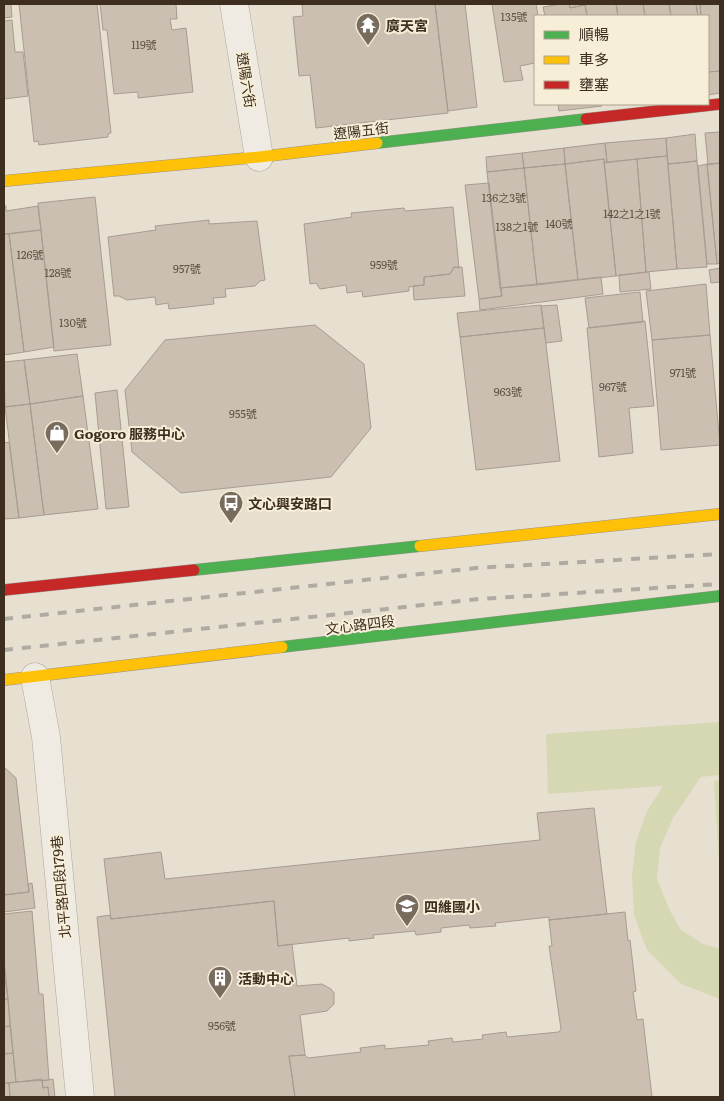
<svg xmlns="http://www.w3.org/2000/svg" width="724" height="1101" viewBox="0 0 724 1101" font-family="Literata,'Noto Sans TC',serif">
<rect width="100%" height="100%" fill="#e7e0d1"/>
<!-- pitch -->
<path fill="#d6d7b3" d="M720,722V775L701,777L673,818L660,848L657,879L670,911L681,930L703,944L720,949V999L681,984L647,950L634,915L632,876L636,842L647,811L663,786L548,794L546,734Z
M720,780V879L714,781Z"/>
<!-- building -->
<path fill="#cbbfb2" stroke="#a89c90" d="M4,4H11L12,17L4,18Z
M19,4H97L111,133L108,134V137L39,145L38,141L34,142Z
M100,4H176L177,19H170L172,30L186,28L193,92L138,98V92L114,94L107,30H103Z
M302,4H435L448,113L316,128L310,75L299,76L293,17L303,16Z
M435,4H465L477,107L448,111Z
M492,4H536L538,16H535V63L520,66L523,80L504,82Z
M561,4H569L570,8L585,5L587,16H545L543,7Z
M569,4H585V5L570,8Z
M585,4H616L618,16H587Z
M616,4H643L645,16H618Z
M643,4H669L671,16H645Z
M669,4H696L698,16H671Z
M696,4H700L701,16H698Z
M700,4H720V71L708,72V16H701Z
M12,20L15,52H23L28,96L4,99V21Z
M720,71V93L708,95V72Z
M558,104H601L602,106L559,111Z
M720,132V163L708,165L705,133Z
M695,134L697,161L668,164L666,138Z
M666,138L667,156L607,162L605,143Z
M605,143L607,162L604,163V159L565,164L564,148Z
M564,148L565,164L524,168L522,153Z
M522,153L524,168L487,172L486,157Z
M667,156L677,269L646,272L637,159Z
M604,159L616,276L578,280L565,164Z
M637,159L646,272L616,276L604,163Z
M697,161L707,267L677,269L668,164Z
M720,163V263L717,264L707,164Z
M565,164L578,280L537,285L524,168Z
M707,164L717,264H707L698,166Z
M524,168L537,285L500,288L487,172Z
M489,183L502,296L479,299L465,185Z
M95,197L111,345L54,351L38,203Z
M4,206H6V211L38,206L41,230L4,234Z
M453,207L459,268L454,267L450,274L424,277V285L409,287V291L363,297L362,291L347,293L346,285L320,289L316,283L310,284L304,224L352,217L351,213L404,208L405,211Z
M209,220V224L257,221L265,280L260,281L255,286L225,289L226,297L213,298L214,304L169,309L168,303L156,305L155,297L127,300L119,296H114L108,237L156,230L155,226Z
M41,230L54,347L24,352L9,234Z
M4,234H9L24,352L4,355Z
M454,267H462L465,296L414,300L413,286L424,285V277L450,274Z
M720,268V282L711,283L709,270Z
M649,272L651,289L620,292L619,275Z
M601,277L603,294L480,310L479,299L502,296L500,288Z
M706,284L710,335L652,340L646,291Z
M640,292L643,322L589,328L585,298Z
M541,305L544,328L460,337L457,313Z
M557,305L562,341L546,343L541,306Z
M645,321L654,406L629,408L633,453L599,457L587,328Z
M315,325L364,364L371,428L331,477L181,493L132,452L125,390L165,340Z
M544,328L560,461L476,470L460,337Z
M710,335L720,445L661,450L652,340Z
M77,354L83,396L30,404L24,360Z
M24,360L30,404L5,407L4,362Z
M117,390L129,507L106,509L95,393Z
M83,396L98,509L44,515L30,404Z
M30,404L44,515L19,518L5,407Z
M9,442L19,518L4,519V443Z
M4,767L16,778L29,892L4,895Z
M594,808L607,914L549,920V917L495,923L496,926L470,928L469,925L441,928V932L416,935L415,931L373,935L374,938L349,941V938L278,946L274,901L111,919L104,859L161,852L165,879L540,840L537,813Z
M32,883L35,908L4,912V895L29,892L28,884Z
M274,901L278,946L292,944L297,986L322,984L331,989L334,993V1004L327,1011L300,1015L305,1055L289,1056L295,1097H115L97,917L110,915L111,919Z
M32,911L39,994H43L49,1080L16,1082L4,959V914Z
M625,912L628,941L630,940L636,991L633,992L637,1020L643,1019L652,1097H295L289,1056L305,1055L308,1058L361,1052L360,1048L385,1045V1049L429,1045L428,1041L452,1038L453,1042L483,1039L482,1035L506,1032L507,1037L559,1032L561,1029L549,946H552L549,920Z
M4,971L8,999H4Z
M4,999H8L10,1026L4,1027Z
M10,1026L13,1053L4,1054V1027Z
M13,1053L16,1082L4,1083V1054Z
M42,1079L43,1088L48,1087L49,1097H10L9,1083Z
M53,1079L55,1097H49L48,1087L43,1088L42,1081Z
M4,1083H9L10,1097H4Z"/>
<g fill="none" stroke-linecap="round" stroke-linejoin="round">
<defs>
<path id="street" d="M234,4L259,157
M35,677L46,737L80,1097"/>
<path id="fast" d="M377,143L586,119
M194,570L420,546
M282,647L720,596"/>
<path id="slow" d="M4,181L259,157L377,143
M420,546L720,514
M4,680L282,647"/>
<path id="jam" d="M586,119L720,104
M4,590L194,570"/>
</defs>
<!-- street casing -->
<use href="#street" stroke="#ada599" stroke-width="29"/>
<!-- fast casing -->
<use href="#fast" stroke="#9c958a" stroke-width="12"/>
<!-- slow casing -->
<use href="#slow" stroke="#9c958a" stroke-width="12"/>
<!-- jam casing -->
<use href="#jam" stroke="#9c958a" stroke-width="12"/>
<!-- street -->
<use href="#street" stroke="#efebe3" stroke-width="28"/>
<!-- fast -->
<use href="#fast" stroke="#4caf50" stroke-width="11"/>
<!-- slow -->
<use href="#slow" stroke="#ffc107" stroke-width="11"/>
<!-- jam -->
<use href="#jam" stroke="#c62828" stroke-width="11"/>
<!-- rail -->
<path stroke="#afaaa2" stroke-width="4" stroke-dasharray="9 9" stroke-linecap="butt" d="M4,619L476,568L720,554
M4,650L479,599L720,584"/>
</g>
<!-- icons -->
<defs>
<symbol id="temple-pin" viewBox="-11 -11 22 30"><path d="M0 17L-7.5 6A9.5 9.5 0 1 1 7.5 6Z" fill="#786c5e" stroke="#f7eed8"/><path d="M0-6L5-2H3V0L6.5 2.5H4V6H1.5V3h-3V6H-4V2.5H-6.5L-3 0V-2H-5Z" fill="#fff"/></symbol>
<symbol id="shop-pin" viewBox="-11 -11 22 30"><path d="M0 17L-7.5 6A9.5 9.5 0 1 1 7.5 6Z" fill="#786c5e" stroke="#f7eed8"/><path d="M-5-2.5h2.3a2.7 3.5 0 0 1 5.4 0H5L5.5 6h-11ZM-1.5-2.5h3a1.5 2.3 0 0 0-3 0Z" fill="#fff"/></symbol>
<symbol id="bus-pin" viewBox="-11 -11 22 30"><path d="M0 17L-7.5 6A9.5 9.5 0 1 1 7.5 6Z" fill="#786c5e" stroke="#f7eed8"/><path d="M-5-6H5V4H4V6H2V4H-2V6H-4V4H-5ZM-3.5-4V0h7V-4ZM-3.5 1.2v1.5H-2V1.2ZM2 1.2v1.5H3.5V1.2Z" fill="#fff"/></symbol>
<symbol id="school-pin" viewBox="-11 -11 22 30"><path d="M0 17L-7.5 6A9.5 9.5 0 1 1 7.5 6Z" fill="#786c5e" stroke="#f7eed8"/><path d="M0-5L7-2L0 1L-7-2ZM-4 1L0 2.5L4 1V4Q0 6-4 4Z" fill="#fff"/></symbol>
<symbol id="building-pin" viewBox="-11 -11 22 30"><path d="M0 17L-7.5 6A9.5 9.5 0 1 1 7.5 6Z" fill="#786c5e" stroke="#f7eed8"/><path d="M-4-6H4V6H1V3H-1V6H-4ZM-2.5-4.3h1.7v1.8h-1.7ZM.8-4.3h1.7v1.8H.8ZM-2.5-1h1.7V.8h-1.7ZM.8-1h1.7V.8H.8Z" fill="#fff"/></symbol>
</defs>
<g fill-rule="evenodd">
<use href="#temple-pin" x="354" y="11" width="28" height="38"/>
<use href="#shop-pin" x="43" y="419" width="28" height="38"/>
<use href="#bus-pin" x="217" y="489" width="28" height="38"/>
<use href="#school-pin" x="393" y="892" width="28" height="38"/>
<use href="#building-pin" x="206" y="964" width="28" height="38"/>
</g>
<g text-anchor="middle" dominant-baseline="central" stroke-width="4" stroke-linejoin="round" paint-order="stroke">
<!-- number labels -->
<g font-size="11" fill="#605244">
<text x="514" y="16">135號</text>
<text x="144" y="44">119號</text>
<text x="504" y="197">136之3號</text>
<text x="632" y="213">142之1之1號</text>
<text x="559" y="223">140號</text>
<text x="517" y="226">138之1號</text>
<text x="30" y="254">126號</text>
<text x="384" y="264">959號</text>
<text x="187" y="268">957號</text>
<text x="58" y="272">128號</text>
<text x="73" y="322">130號</text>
<text x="683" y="372">971號</text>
<text x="613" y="386">967號</text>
<text x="508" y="391">963號</text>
<text x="243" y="413">955號</text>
<text x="222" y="1025">956號</text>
</g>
<!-- poi labels -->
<g font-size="14" font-weight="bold" fill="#3d2e20" stroke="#f7eed8" text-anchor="start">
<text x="386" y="25">廣天宮</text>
<text x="74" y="433">Gogoro 服務中心</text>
<text x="248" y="503">文心興安路口</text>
<text x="424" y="906">四維國小</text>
<text x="238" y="978">活動中心</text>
</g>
<!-- street labels -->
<g font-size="14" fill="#3d2e20" stroke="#f7eed8">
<text transform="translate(247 80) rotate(81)">遼陽六街</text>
<text transform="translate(361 130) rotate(-7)">遼陽五街</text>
<text transform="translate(360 624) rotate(-7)">文心路四段</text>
<text transform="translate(60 887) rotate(-95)">北平路四段179巷</text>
</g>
</g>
<!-- border -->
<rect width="724" height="1101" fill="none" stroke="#3d2e20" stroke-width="10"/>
<!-- legend -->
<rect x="534" y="15" width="175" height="90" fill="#f7eed8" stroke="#ada18e"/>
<rect x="544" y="31" width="25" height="8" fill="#4caf50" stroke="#ada18e"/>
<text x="579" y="40" font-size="15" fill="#3d2e20">順暢</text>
<rect x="544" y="56" width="25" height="8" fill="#ffc107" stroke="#ada18e"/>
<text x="579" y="65" font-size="15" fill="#3d2e20">車多</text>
<rect x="544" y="81" width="25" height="8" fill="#c62828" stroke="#ada18e"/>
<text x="579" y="90" font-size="15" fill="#3d2e20">壅塞</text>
</svg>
